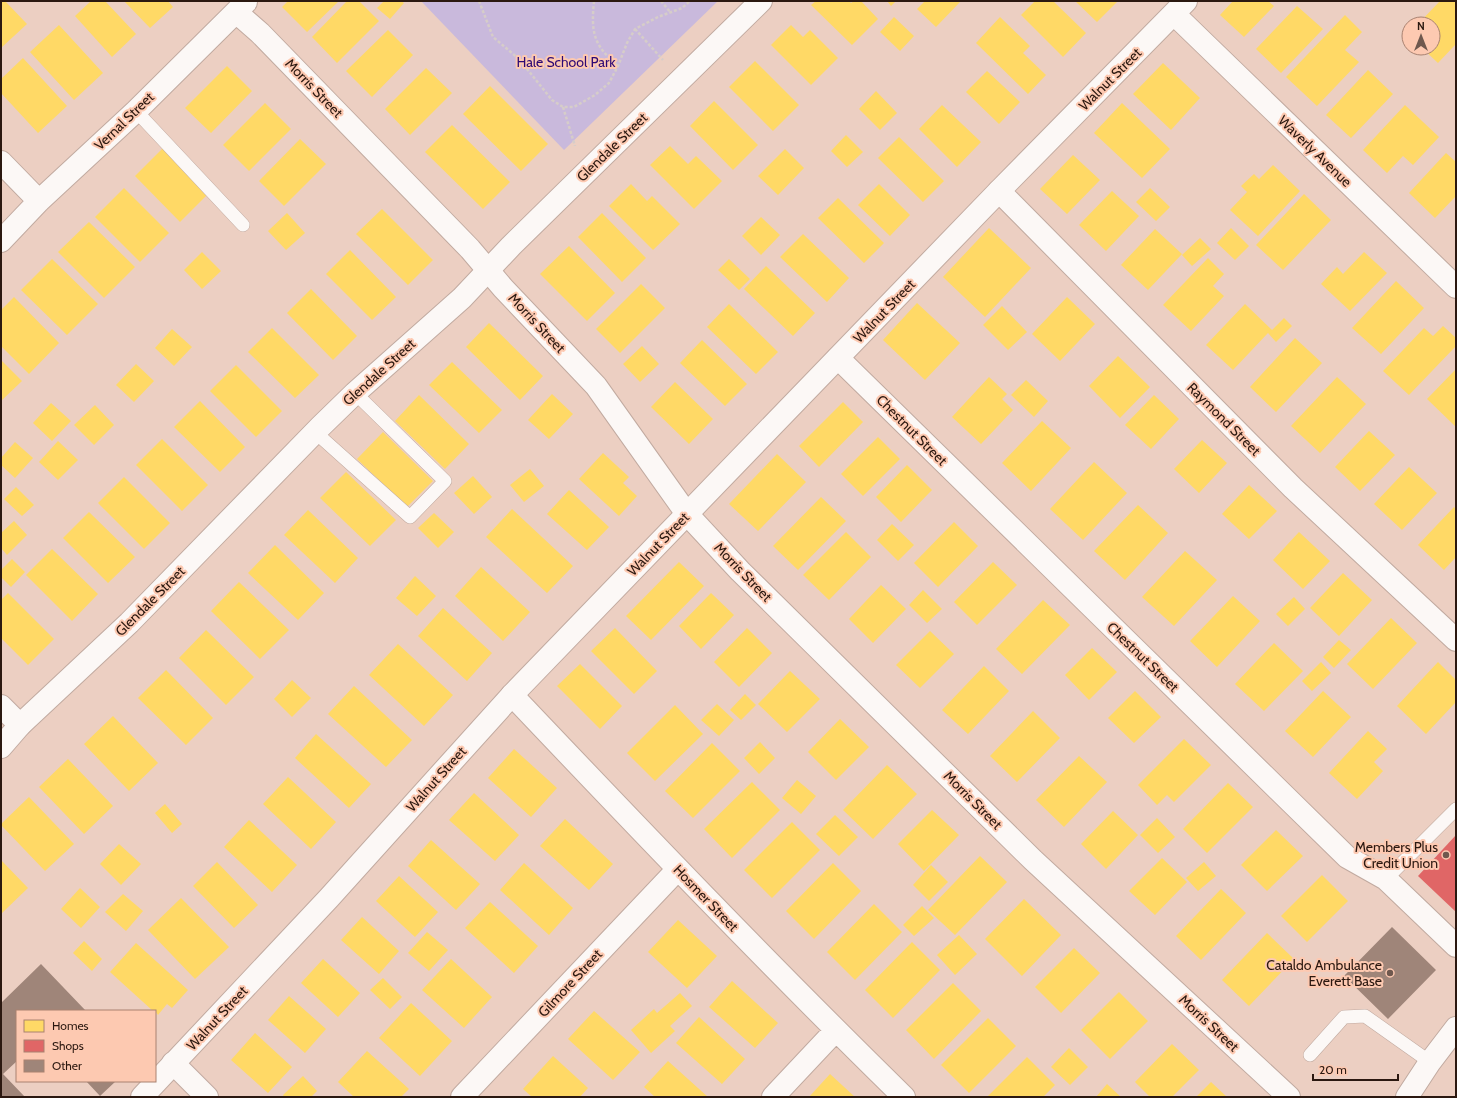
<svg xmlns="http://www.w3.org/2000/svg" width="1457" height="1098" viewBox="0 0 1457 1098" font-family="Cabin,sans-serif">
<rect width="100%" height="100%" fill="#eccfc2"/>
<!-- green -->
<path fill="#c9b9dc" d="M421,1H718L564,150Z"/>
<!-- homes -->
<path fill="#ffd966" d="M1,1H5L27,24L1,48Z
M91,1H105L136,34L112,57L75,16Z
M124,1H168L173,7L150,28Z
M288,1H339L307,32L282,7Z
M347,1H359L379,21L337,63L312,37Z
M384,1H401L404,3L390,19L377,8Z
M816,1H849L851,3L854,1H861L878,19L852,45L811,5Z
M887,1H896L891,6Z
M925,1H961L936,27L917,9Z
M1035,1H1053L1086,33L1063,57L1021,15Z
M1075,1H1116L1117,2L1097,22Z
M1233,1H1268L1274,6L1244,37L1220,15Z
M1440,1H1456V44L1438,63L1422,48H1433V24H1418Z
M1297,6L1323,29L1281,73L1256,49Z
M1345,15L1362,32L1345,50L1359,62L1317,106L1286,77Z
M894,17L914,36L900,51L880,32Z
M1000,17L1030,46L1023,53L1046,75L1028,94L976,43Z
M59,25L103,73L74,100L30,52Z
M791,25L803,37L810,30L838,58L811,85L771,45Z
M388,30L413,55L372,97L346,71Z
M23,58L67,106L38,133L1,93V79Z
M755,61L799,105L773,131L729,87Z
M1163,63L1200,98L1171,130L1133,94Z
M227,66L252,91L211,133L185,108Z
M426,68L452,93L410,135L385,109Z
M1368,70L1393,94L1351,138L1326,115Z
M987,71L1020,102L999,124L966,92Z
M490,86L548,144L521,171L463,114Z
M876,91L897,113L880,130L859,109Z
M714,101L758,145L733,170L690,126Z
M265,103L291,129L249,171L223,145Z
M1122,103L1170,149L1142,178L1094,133Z
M942,105L981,142L957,167L919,129Z
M1405,105L1439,137L1413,165L1403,156L1387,173L1363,150Z
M452,125L510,182L483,209L425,152Z
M846,135L863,152L847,167L831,151Z
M899,137L944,181L923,202L878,158Z
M300,139L326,164L284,206L259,181Z
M670,146L688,164L696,156L722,181L694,209L650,165Z
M164,147L209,193L180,222L135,176Z
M785,149L804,168L778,195L758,176Z
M1446,153L1456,162V196L1435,218L1409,193Z
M1073,155L1100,180L1067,214L1040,189Z
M1273,165L1300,191L1258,236L1230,210L1247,192L1241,186L1254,174L1259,179Z
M631,184L647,201L652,196L680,224L653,250L609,206Z
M879,184L910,215L890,236L858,205Z
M124,188L169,233L140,262L95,217Z
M1150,188L1170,207L1156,221L1136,202Z
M1112,191L1139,216L1106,251L1079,225Z
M1304,194L1331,220L1283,270L1256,245Z
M838,198L884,243L864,263L818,218Z
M382,209L433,260L408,285L356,234Z
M287,213L305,233L286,250L268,231Z
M602,213L646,258L622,282L578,237Z
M761,217L780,235L761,255L742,236Z
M89,222L135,267L104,298L58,252Z
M989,228L1031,268L985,317L943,277Z
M1231,228L1249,246L1235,260L1217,243Z
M1155,229L1182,254L1148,290L1121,265Z
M803,234L849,278L827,302L780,257Z
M1200,238L1211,249L1192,266L1182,255Z
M569,246L615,293L587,321L540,274Z
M350,250L396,297L372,320L326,274Z
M202,252L221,271L202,289L184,270Z
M1364,252L1387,273L1350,311L1321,284L1337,267L1343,274Z
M1208,258L1224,274L1213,286L1224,296L1191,331L1163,305Z
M52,259L98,304L67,335L21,290Z
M729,259L750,279L739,290L718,270Z
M766,266L815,313L793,336L744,289Z
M1396,281L1424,308L1381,354L1352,328Z
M641,284L665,308L620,353L596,329Z
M311,289L357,336L333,360L287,313Z
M14,297L59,343L29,374L1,346V310Z
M1067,297L1095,324L1060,361L1032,334Z
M917,303L960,343L925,380L883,340Z
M729,304L778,352L756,374L707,327Z
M1245,304L1272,330L1284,318L1292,326L1276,342L1268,333L1233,370L1206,345Z
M1002,306L1027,332L1008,350L983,325Z
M489,323L543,376L520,400L466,347Z
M1443,326L1456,338V346L1409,395L1383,371L1424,328L1433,336Z
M272,328L319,375L295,398L248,352Z
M172,329L192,347L174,366L155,348Z
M1295,338L1322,363L1276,412L1250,387Z
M702,340L747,384L725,406L680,363Z
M642,346L659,364L640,382L623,364Z
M1118,356L1150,387L1120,418L1089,386Z
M1,360L22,381L1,401Z
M452,362L502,410L479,433L429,385Z
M136,364L154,381L134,402L116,385Z
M236,365L282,411L256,437L210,391Z
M1456,369V427L1427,399Z
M989,377L1007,394L1002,399L1013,410L981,444L952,417Z
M1337,377L1366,404L1320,453L1291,426Z
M1026,380L1048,401L1034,417L1011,395Z
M675,382L713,419L689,444L651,407Z
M552,394L573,414L549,439L528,420Z
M419,395L469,444L445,469L395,421Z
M1154,395L1179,419L1151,449L1125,425Z
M200,401L245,447L220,472L174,427Z
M843,402L863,422L819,467L799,446Z
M51,403L71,421L52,441L33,423Z
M95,405L114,425L94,445L74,425Z
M1042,421L1071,448L1031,491L1002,463Z
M1369,431L1395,455L1360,491L1335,467Z
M383,432L433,481L407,507L357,459Z
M878,437L900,459L863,496L841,474Z
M162,439L208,485L182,511L136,465Z
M1202,440L1227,463L1199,493L1174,469Z
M58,441L78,460L58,480L39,462Z
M15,442L33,458L15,478L1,465V458Z
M603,453L629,477L623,483L637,496L619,516L579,479Z
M777,454L806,482L758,531L729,504Z
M1094,462L1127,493L1083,540L1050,509Z
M907,465L932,490L901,522L876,497Z
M1409,467L1437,493L1402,530L1374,504Z
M530,469L544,486L524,502L510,485Z
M346,472L396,520L370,546L320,498Z
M473,476L492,497L474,514L454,493Z
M124,477L170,523L144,549L98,503Z
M1249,485L1277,511L1249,539L1222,514Z
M16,487L34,505L22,516L4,499Z
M569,490L609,527L587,550L547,514Z
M821,497L846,521L798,570L773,546Z
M1138,505L1168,533L1125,580L1094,551Z
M1454,507L1456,509V557L1444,570L1418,545Z
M512,509L573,566L547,593L486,537Z
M308,510L358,558L335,583L284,535Z
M89,512L135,557L108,583L63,538Z
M434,513L454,532L438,548L418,528Z
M14,521L27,535L7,555L1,548V533Z
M954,522L978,546L938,587L914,563Z
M892,524L914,545L898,561L877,540Z
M846,532L871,557L829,600L803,575Z
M1299,532L1330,561L1303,589L1273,560Z
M275,545L324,593L298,620L248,573Z
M52,549L98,594L72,621L26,575Z
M1185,551L1217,580L1174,626L1142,597Z
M12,559L25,572L11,587L1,577V570Z
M679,562L704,586L651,640L626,616Z
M993,562L1017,585L977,625L954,602Z
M481,567L530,612L503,641L455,596Z
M1343,573L1372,600L1339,636L1310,608Z
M415,576L436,596L417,616L396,598Z
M239,582L289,630L260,659L211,611Z
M881,585L906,609L873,643L849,619Z
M923,590L942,609L927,623L909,605Z
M8,593L54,639L28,665L1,638V600Z
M711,593L734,615L701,649L679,626Z
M1233,596L1260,621L1217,667L1190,641Z
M1294,597L1305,609L1288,626L1276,614Z
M1043,600L1070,625L1022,674L996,649Z
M443,608L492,653L467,681L418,636Z
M1391,618L1417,643L1373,689L1347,664Z
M615,628L657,671L634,694L591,651Z
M747,628L772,653L739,687L714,662Z
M206,630L254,677L226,705L179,658Z
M930,631L954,654L920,688L896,665Z
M1339,640L1351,650L1334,668L1323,657Z
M1274,643L1303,671L1264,711L1235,684Z
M398,644L453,695L424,726L369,675Z
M1092,648L1117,672L1089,700L1065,675Z
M1321,662L1331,673L1312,691L1302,681Z
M1438,662L1456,680V702L1426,734L1397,706Z
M580,664L622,706L600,729L557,686Z
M984,666L1009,691L968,734L942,710Z
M166,670L213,718L186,745L138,698Z
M790,671L820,699L787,732L758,704Z
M292,680L311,698L292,717L274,699Z
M354,686L412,740L386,767L328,714Z
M1135,691L1161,717L1134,743L1108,718Z
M1323,691L1351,717L1313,757L1285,731Z
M745,694L756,705L741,720L730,710Z
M717,704L734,720L719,736L701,720Z
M675,705L703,734L655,781L627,753Z
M1033,711L1060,738L1017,782L990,756Z
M113,716L158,763L129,791L84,744Z
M840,719L869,747L836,780L808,752Z
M1368,731L1387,749L1374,762L1383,771L1357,799L1329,773Z
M316,734L371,784L349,808L295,758Z
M1184,739L1211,765L1174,802L1167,795L1157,805L1138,785Z
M760,742L775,758L759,774L744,758Z
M712,743L740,771L693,818L665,791Z
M514,749L557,788L531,817L488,778Z
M1079,756L1107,782L1064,827L1036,800Z
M68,759L113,806L84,834L39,787Z
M887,765L917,794L873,839L843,810Z
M288,777L336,822L311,849L263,804Z
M797,780L816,796L801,814L782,798Z
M752,782L780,810L732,858L704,829Z
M1228,783L1253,807L1207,853L1183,829Z
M474,793L519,835L495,861L449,820Z
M29,797L74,844L45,871L1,825V824Z
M165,804L182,824L172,833L155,813Z
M932,810L959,835L924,871L898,844Z
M1113,811L1138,835L1106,869L1081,844Z
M835,815L858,837L839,856L816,834Z
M1157,818L1175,837L1158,853L1140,835Z
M565,819L613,864L589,890L540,846Z
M249,820L297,865L272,892L224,847Z
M792,822L820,850L772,898L744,870Z
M1276,830L1303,856L1267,891L1241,865Z
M431,840L480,884L456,910L408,866Z
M119,844L141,864L121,885L100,864Z
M980,856L1007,882L955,935L928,910Z
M1162,858L1187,882L1155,915L1129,891Z
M1,860L28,888L1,914Z
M217,862L258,905L234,928L193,886Z
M1204,862L1216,876L1198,891L1186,878Z
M524,863L573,908L549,935L500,890Z
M833,863L861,891L814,939L786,911Z
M931,865L948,882L929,901L913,885Z
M1322,875L1348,901L1307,942L1281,916Z
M399,876L438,912L415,937L376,901Z
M80,888L100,907L81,928L61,909Z
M1221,889L1246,913L1201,960L1176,936Z
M123,894L143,911L126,931L105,912Z
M181,898L229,947L195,979L148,930Z
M1024,899L1061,935L1022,976L985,939Z
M490,902L538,946L514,973L465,928Z
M874,904L902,932L855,980L827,952Z
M922,906L934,918L914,936L903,925Z
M362,917L399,951L379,974L341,940Z
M678,920L717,956L687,988L648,952Z
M427,932L448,950L429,971L408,953Z
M1267,933L1294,959L1249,1006L1222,980Z
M959,935L977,954L955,975L937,955Z
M84,941L102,959L92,971L73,953Z
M912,942L940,970L893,1018L865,990Z
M136,943L188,990L172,1008L167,1004L158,1015L155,1011H153L110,972Z
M1074,948L1100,973L1061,1013L1035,987Z
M323,959L360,993L338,1017L301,983Z
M451,959L492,997L464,1028L422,990Z
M383,978L402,997L390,1009L370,990Z
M732,981L778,1023L755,1048L709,1007Z
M953,983L981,1011L934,1059L906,1030Z
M1119,992L1148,1021L1110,1059L1081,1030Z
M680,993L692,1006L670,1026L675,1031L651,1053L631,1030L654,1009L657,1013Z
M289,996L326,1029L305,1053L268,1020Z
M411,1003L452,1041L420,1076L379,1038Z
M594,1011L640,1052L613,1080L568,1039Z
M699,1017L745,1059L722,1084L676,1043Z
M988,1018L1016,1046L969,1093L941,1065Z
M255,1033L292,1067L268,1093L231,1060Z
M1172,1044L1199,1070L1172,1097H1150L1135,1082Z
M1069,1048L1088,1067L1070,1085L1051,1067Z
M367,1051L409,1089L401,1097H354L338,1082Z
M553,1056L588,1088L580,1097H532L523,1089Z
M1027,1057L1055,1085L1043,1097H987Z
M668,1061L708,1097H655L644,1087Z
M830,1074L855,1097H809Z
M303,1076L317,1091L311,1097H284L283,1095Z
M1211,1082L1227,1097H1196Z
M1107,1084L1121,1097H1096Z"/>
<!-- shops -->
<path fill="#e06666" d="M1456,835V912L1418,876Z"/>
<!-- building -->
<path fill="#9f8579" d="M1392,927L1436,970L1388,1019L1344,976Z
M41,964L86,1011H17V1061L3,1074L25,1097H1V1003Z
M86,1081H116L100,1096Z"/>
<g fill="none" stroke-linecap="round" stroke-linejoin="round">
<defs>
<path id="service" d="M136,111L243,225
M315,432L410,517L445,481L355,393
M1386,879L1456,809
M1310,1055L1344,1017L1365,1016L1430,1062"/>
<path id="minor" d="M236,12L260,33L470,249L503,288L596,386L687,514L740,571L1033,860L1289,1097
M1174,14L1456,287
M1,162L39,201
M999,191L1293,488L1456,640
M1,241L39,201L136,111L246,2
M838,358L1347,857L1386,879L1456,946
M512,695C641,831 770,966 904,1097
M1,706L20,725
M173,1063L207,1097
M462,1097L678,869
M773,1097L836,1030"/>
<path id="tertiary" d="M1,747L20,725L129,623L320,427L355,393L462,298L511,246L761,1
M142,1097L329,898L512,695L999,191L1186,1"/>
<path id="primary" d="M1407,1097L1430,1062L1456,1028"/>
</defs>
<!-- service casing -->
<use href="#service" stroke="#c1aaa0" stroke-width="14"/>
<!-- minor casing -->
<use href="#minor" stroke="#c1aaa0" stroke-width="24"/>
<!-- tertiary casing -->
<use href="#tertiary" stroke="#c1aaa0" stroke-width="24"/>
<!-- primary casing -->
<use href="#primary" stroke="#c1aaa0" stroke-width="24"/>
<!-- path -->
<path stroke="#d6cdc9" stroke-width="2.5" stroke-dasharray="3 2" stroke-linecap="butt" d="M479,1L493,37L519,59L552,100L563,107H574L595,95L609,83L618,66L627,43L635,29L658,17L682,8L690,1
M594,1C591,32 593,45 618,66
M661,1L671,13
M635,29L663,60
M563,107L575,146"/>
<!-- service -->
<use href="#service" stroke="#fcf8f6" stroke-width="13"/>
<!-- minor -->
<use href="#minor" stroke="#fcf8f6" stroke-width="22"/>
<!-- tertiary -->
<use href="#tertiary" stroke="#fcf8f6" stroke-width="22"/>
<!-- primary -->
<use href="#primary" stroke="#fcf8f6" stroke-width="22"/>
</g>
<!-- markers -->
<g fill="#6f584e" stroke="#fdc9b1" stroke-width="1.5">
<circle cx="1446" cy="855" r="4"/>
<circle cx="1390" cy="973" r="4"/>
</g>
<g text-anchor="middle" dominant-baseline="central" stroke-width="4" stroke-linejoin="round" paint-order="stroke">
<!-- park labels -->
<g font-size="14" fill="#2d0874" stroke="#fdc9b1">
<text x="566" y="62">Hale School Park</text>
</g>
<!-- street labels -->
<g font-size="14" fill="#2b1810" stroke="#fdc9b1">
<text transform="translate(1110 79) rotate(-45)">Walnut Street</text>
<text transform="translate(314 88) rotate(46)">Morris Street</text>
<text transform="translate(124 121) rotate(-44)">Vernal Street</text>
<text transform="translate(612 147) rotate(-44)">Glendale Street</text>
<text transform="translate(1315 151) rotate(44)">Waverly Avenue</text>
<text transform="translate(884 311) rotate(-46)">Walnut Street</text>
<text transform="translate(537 323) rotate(47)">Morris Street</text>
<text transform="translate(379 372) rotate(-42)">Glendale Street</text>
<text transform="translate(1224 419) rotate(45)">Raymond Street</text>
<text transform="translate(912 430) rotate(45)">Chestnut Street</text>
<text transform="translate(658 544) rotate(-46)">Walnut Street</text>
<text transform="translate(743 572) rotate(46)">Morris Street</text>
<text transform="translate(150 601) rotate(-45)">Glendale Street</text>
<text transform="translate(1143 657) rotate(44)">Chestnut Street</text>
<text transform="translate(436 779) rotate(-48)">Walnut Street</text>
<text transform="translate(973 800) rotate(45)">Morris Street</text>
<text transform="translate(706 898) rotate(46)">Hosmer Street</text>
<text transform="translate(570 983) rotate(-47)">Gilmore Street</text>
<text transform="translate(217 1018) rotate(-47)">Walnut Street</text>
<text transform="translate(1209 1023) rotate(43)">Morris Street</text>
</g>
<!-- poi labels -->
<g font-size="14" fill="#2b1810" stroke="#fdc9b1" text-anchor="end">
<text x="1438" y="847">Members Plus<tspan x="1438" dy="16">Credit Union</tspan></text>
<text x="1382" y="965">Cataldo Ambulance<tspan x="1382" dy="16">Everett Base</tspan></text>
</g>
</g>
<!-- border -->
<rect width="1457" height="1098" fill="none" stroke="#2b1810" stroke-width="4"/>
<!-- legend -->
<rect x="16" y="1010" width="140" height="72" fill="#fdc9b1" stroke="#a98271"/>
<rect x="24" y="1020" width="20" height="12" fill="#ffd966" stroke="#a98271"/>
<text x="52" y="1030" font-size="12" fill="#2b1810">Homes</text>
<rect x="24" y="1040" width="20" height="12" fill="#e06666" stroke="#a98271"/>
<text x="52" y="1050" font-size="12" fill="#2b1810">Shops</text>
<rect x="24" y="1060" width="20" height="12" fill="#9f8579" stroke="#a98271"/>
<text x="52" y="1070" font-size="12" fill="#2b1810">Other</text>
<!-- north arrow -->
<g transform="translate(1421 36)"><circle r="19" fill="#fdc9b1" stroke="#a98271"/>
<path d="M0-3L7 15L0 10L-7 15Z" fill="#6f584e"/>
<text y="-6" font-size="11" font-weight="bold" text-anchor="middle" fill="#2b1810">N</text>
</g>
<!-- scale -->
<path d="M1313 1074v6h85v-6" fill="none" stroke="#2b1810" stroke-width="2"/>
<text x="1319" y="1074" font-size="12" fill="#2b1810" stroke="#fdc9b1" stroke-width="3" paint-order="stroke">20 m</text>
</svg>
